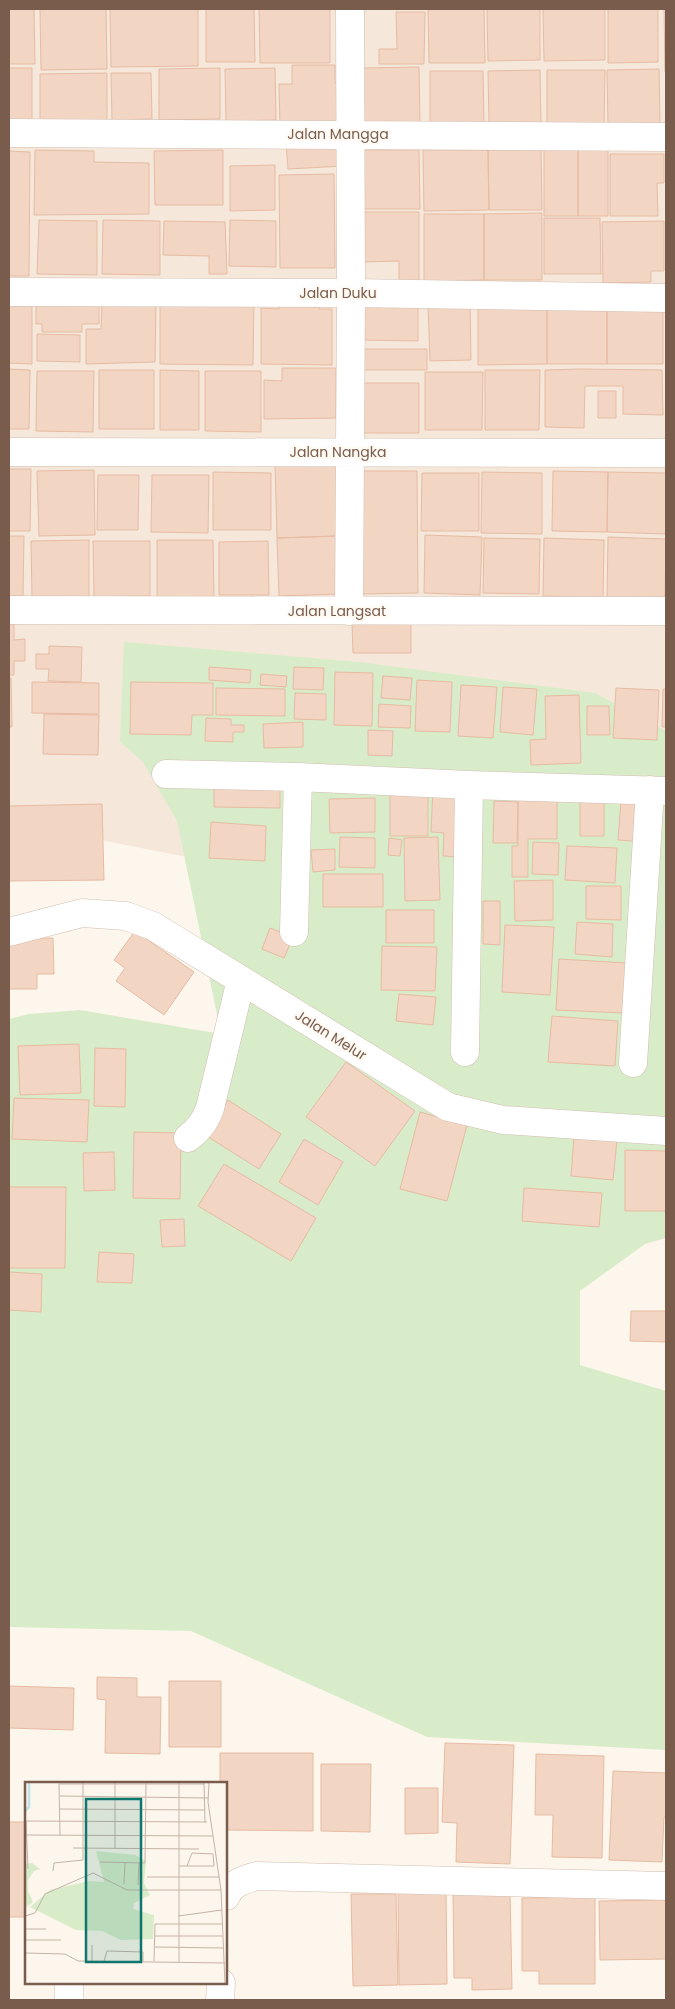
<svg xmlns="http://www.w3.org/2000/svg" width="675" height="2009" viewBox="0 0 675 2009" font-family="Poppins,sans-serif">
<rect width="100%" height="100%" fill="#fdf6ec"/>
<!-- residential -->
<path fill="#f5e8da" d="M9,9H666V952L50,830L9,828Z"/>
<!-- green -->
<path fill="#d8ecc9" d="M124,642L359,662L595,693L666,731V1238L645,1244L580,1291V1365L666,1391V1750L427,1737L191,1631L9,1627V1019L29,1014L80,1010L221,1034L177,821L143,762L120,742Z"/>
<!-- building -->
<path fill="#f3d5c3" stroke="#e6bba3" d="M9,9H34L35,64H9Z
M40,9H106L107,69L41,70Z
M110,9H198V66L111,67Z
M206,9H254L255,62H206Z
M259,9H330V63H260Z
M428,9H484L485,63H429Z
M487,9H540V60L488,61Z
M543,9H605V60L544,61Z
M608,9H658V62L608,63Z
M664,9H666V72H665Z
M396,12H425L424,64H379V49H397Z
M292,65H335V83H339L340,126L280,127L279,84H292Z
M419,67L420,125L363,126L362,68Z
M9,68H32V127H9Z
M220,68V119L159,120V69Z
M275,68L276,120L226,121L225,69Z
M659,69L660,124L608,126L607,70Z
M540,70L541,123H489L488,71Z
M547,70H605L604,125L547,124Z
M430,71H483L484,124L430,125Z
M107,73V123L40,124V74Z
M111,73H151L152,119L112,120Z
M343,141L344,166L288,169L286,143Z
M541,149L542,210H489L488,150Z
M544,149H578V216H544Z
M578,149H608V216H578Z
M35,150L94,151V162L149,163V214L34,215Z
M223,150V205H155L154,151Z
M354,150H419L420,209H354Z
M423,150H488L489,210L424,211Z
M9,151L30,152L29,276H9Z
M610,154H664V183H657L658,216H610Z
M275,165V210L230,211V166Z
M334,174L335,268H280L279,175Z
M362,212H419V281H399V261L363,262Z
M542,213V280H484V214Z
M424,214H484V280L424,281Z
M544,218H600L601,274H544Z
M39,220L97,221V275L37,274Z
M103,220L160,221V275L102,274Z
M230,220L276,221V267L229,266Z
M164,221L225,222L227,274H209V256L163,255Z
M664,221V271H651V282L603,283L602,222Z
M9,299H32V364L9,363Z
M160,300L254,301L253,365L160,364Z
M36,301H99V324H82V332H42V324H36Z
M279,301H319V309H332V365L261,364V308L279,309Z
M360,302L418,303V341L360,340Z
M663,302V364H607V303Z
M102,303H156L155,362L86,364V329H101Z
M478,303H547V364L478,365Z
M547,303H607V364H547Z
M470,304L471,360L430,361L428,305Z
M37,334L80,335V362L37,361Z
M364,349H427V370H364Z
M282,368H336V418L264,419V380L282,381Z
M9,369L30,370L29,429H9Z
M581,369L662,370L663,415L623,414V386H585L584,428L545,427V370Z
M99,370H154V429H99Z
M160,370L199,371V430H160Z
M485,370H540L539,430H485Z
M37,371H94L93,432L36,431Z
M205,371H261V432L205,431Z
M425,372H483L482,430H425Z
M360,383H419V433H359Z
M598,391H616V418H598Z
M336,462L338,536L277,538L275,464Z
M9,469H31L30,531H9Z
M94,470L95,535L39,536L37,471Z
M361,471H417L418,593L362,594Z
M553,471L608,472L607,532L552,531Z
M213,472L271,473V530H213Z
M482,472L542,473V534L481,533Z
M608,472L666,473V534L607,532Z
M422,473H479V531H421Z
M98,475H139L138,530H97Z
M152,475H209L208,533L151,532Z
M425,535L482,537L480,595L424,593Z
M9,536H24L23,596H9Z
M338,536L339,594L279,596L277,538Z
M608,537L666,539L665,600L607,599Z
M484,538L540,539L539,594L483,593Z
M544,538L604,540L603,598L543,596Z
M89,540V597L32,598L31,541Z
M157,540H213L214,597H157Z
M93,541H150V596L94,597Z
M268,541L269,595H219V542Z
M9,622H14V640L25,639V661H14V675H9Z
M411,623V653H353L352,624Z
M49,646L82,647L81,682L48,681L49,669H36V654H49Z
M209,667L251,670L250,683L209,680Z
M294,667L324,668L323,690L293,689Z
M335,672L373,673L372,726L334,725Z
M261,674L287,676L286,687L260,685Z
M383,676L412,678L410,700L381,698Z
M9,678H11L12,727H9Z
M417,680L452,682L450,732L415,731Z
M32,682L99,683V714L32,713Z
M131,682L213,683V715H192L191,735L130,734Z
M461,685L497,687L493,738L458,736Z
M503,687L537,689L533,735L500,732Z
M216,688L285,689V716L216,715Z
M616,688L659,690L657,740L613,738Z
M663,689H666V727H662Z
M295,693L326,694V720L294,719Z
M579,695L581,763L531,765L530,740L546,739L545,696Z
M379,704L411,706L410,728L378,727Z
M587,706H609L610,735H587Z
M44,714L99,715L98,755L43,754Z
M206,718L231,719V725H244V732H233V742L205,741Z
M303,722V747L264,748L263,724Z
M368,730L393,731L392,756L368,755Z
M214,785H280V808L214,807Z
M390,787H428V836H390Z
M433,787L463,788L459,857L443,856L444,833L431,832Z
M375,798V832L330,833L329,799Z
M518,798H557V839H528V877H512V846H518Z
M580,799H604V836H580Z
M494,801L518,802L517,843H493Z
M621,802L636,803L633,841L618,840Z
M102,804L104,880L9,881V806Z
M211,822L266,826L265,861L209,858Z
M340,837L375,838V868L339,867Z
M438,837L440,900L405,901L404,838Z
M389,838L402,840L400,856L388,855Z
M533,842L559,843L558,875L532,874Z
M567,846L617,848L615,883L565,880Z
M335,849V870L313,872L311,850Z
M323,874H383V907H323Z
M553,880V920L515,921L514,881Z
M586,886H621V920L586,919Z
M483,901H500V945L483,944Z
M386,910H434V943H386Z
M577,922L613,924L612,957L575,954Z
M505,925L554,927L550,995L502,992Z
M270,928L293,937L284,958L262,949Z
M135,931L194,972L164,1015L116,981L125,968L114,960Z
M53,938L54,974H37V989H9V939Z
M382,946L437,947L435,991L381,990Z
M559,959L627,963L624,1013L556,1010Z
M399,994L436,997L433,1025L396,1021Z
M552,1016L618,1021L615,1066L548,1062Z
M79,1044L81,1093L20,1095L18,1046Z
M95,1048L126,1049L125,1107L94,1106Z
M346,1062L415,1111L375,1166L306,1117Z
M14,1098L89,1100L87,1142L12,1139Z
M228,1100L281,1134L259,1169L205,1135Z
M420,1112L467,1125L447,1201L400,1189Z
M134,1132L181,1133L180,1199L133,1198Z
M574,1137L617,1140L613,1180L571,1176Z
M304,1139L343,1162L318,1205L279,1182Z
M625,1150L666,1151V1211H625Z
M114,1152L115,1190L84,1191L83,1153Z
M224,1164L316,1218L291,1261L198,1206Z
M9,1187H66L65,1268H9Z
M524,1188L602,1193L599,1227L522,1221Z
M184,1219L185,1246L162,1247L160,1220Z
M99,1252L134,1254L132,1283L97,1282Z
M9,1272L42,1274L41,1312L9,1310Z
M631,1311H666V1342L630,1341Z
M97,1677L137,1678V1697H161L160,1754L105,1753L106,1700L97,1699Z
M169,1681H221V1747H169Z
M9,1686L74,1688L73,1730L9,1728Z
M445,1743L514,1745L510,1864L456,1862L457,1823L442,1822Z
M220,1753H313V1831L226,1830V1783H220Z
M536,1754L604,1756L602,1858L552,1857L553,1815H535Z
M321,1764H371L370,1832L321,1831Z
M613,1771L666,1773V1818L664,1817L662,1862L609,1860Z
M405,1788H438V1833L405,1834Z
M9,1822H26V1917H9Z
M446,1889L447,1984L399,1985L398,1890Z
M510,1891L512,1989L472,1990V1978H454L453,1892Z
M351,1894H396L398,1985L353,1986Z
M595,1897V1984H539V1971H522V1898Z
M666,1900V1959L600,1960L599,1901Z"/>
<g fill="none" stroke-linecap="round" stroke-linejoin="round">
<defs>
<path id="minor" d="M9,133L666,137
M9,292L351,293L666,298
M9,452L666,453
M9,610L666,611
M349,611L351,293L350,9
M166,774L298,777L469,785L666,791
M9,932L82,913L126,916L153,926L448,1107L503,1120L666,1131
M294,932L298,777
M465,1052L469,785
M633,1063L650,790
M188,1138C199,1129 205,1122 210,1108L241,980
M226,1896C231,1883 244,1880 256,1876L666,1886
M69,1983V2000
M220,2000L221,1983"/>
</defs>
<!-- minor casing -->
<use href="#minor" stroke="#d1beb0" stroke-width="29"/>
<!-- minor -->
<use href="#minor" stroke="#fff" stroke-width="28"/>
</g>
<g text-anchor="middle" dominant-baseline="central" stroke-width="4.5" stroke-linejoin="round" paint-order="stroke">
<!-- street labels -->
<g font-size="14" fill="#7a5c4d" stroke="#fffaf3">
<text x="338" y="134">Jalan Mangga</text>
<text x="338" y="293">Jalan Duku</text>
<text x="338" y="452">Jalan Nangka</text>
<text x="337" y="611">Jalan Langsat</text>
<text transform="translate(331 1035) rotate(32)">Jalan Melur</text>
</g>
</g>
<!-- overview -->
<g transform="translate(25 1782)">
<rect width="202" height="202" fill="#fdf6ec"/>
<path d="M71,69L110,73L121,79L119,101L125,113L109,121L108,127L129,133L128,157L96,158L77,149L51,148L5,125L25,108L64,99L79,100ZM7,81L15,87L9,89L3,98V109L8,120L0,126V82Z" fill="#d8ecc9"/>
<path fill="none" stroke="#bfe3e8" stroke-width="2.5" d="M0,29L4,25V1"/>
<path fill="none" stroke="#c5b3a7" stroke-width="1" d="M179,1L180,40M184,1L183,20L196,108L200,202M35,14L183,16M35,27L179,28M0,39L182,40M1,39L3,87M0,53L188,54M35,53L34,2H179M48,66L174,67M90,66V1M75,80L120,81L121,1M154,84H189L188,72L167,71L162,84M28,89L29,81L58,78V1M122,95H194M99,102L100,80M113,103L114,81M0,134L10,131L20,112L68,91L102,108H196M153,134L197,128M0,147H21M130,154H197M0,158H36M67,163V179M130,165L198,166M0,171L40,172L53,179L200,181M79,179L82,169L118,170V179M129,179L130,142H197M154,180V1"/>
<path fill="#0f766e" fill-opacity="0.15" stroke="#0f766e" stroke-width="2.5" d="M61,17H116V180H61Z"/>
<rect width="202" height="202" fill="none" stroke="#7a5c4d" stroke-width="2.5"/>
</g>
<!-- border -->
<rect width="675" height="2009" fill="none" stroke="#7a5c4d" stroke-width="20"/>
</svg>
